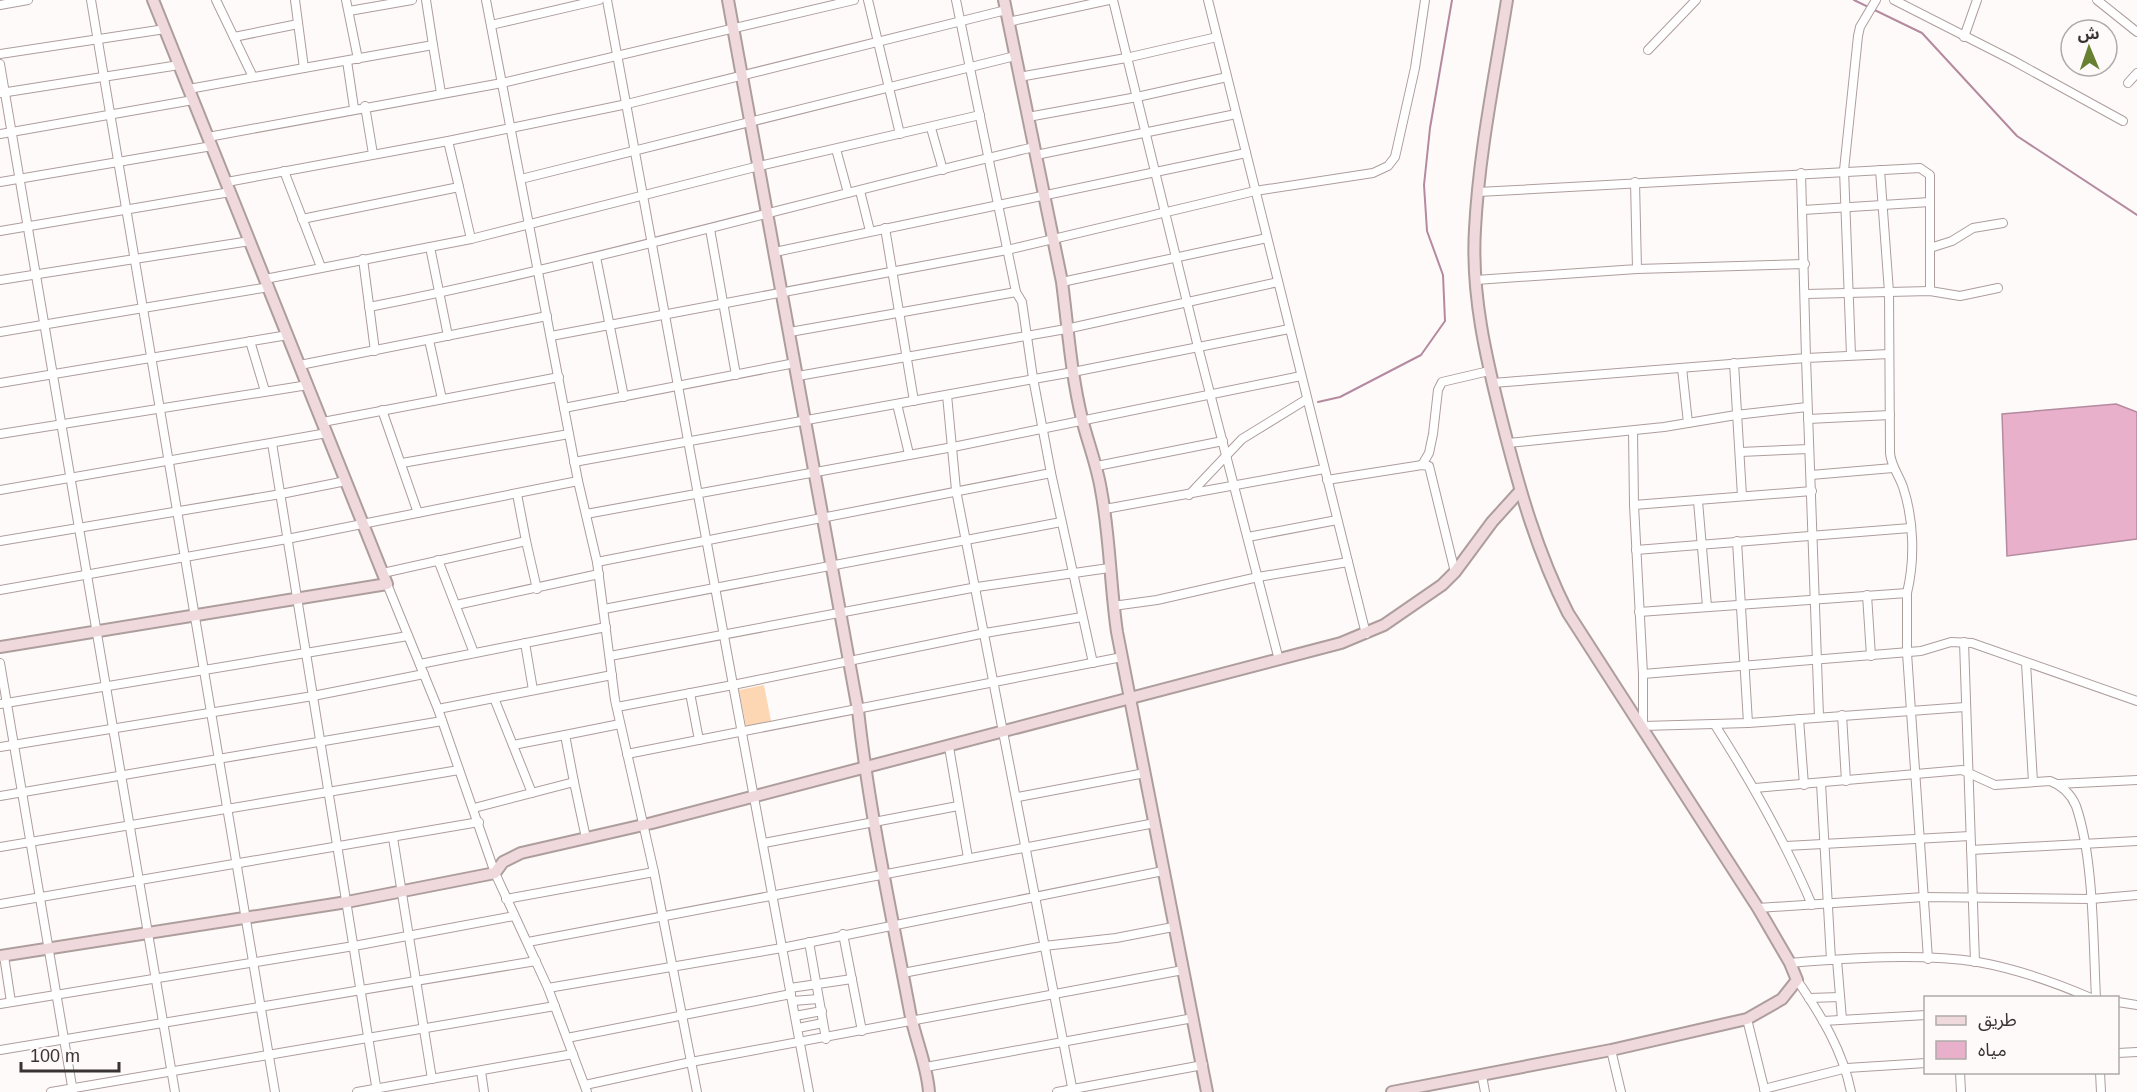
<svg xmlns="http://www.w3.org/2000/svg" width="2137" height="1092" font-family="Arial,'Noto Sans Arabic',sans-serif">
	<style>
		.green { fill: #fdd7b3 }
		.water { fill: #e9b0cc; stroke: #b48a9e; stroke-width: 1.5 }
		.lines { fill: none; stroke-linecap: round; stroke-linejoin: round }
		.stream { stroke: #b48a9e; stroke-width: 2 }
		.street-casing { stroke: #ad9e9c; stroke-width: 10 }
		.secondary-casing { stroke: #ad9e9c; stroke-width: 14 }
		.street { stroke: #fff; stroke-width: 8 }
		.secondary { stroke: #efd9dd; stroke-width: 10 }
	</style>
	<rect width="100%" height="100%" fill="#fefafa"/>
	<!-- green -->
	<polygon class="green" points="764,685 771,721 746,726 739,690"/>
	<!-- water -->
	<polygon class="water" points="2116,404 2137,412 2137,539 2007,556 2002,414"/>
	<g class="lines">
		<!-- stream -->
		<g class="stream">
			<polyline points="1854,0 1922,33 2017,136 2137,215"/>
			<polyline points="1318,402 1340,397 1421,355 1445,321 1443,275 1427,231 1424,185 1430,128 1452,0"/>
		</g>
		<!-- street casing -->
		<g class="street-casing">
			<g id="street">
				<polyline points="91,0 275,1092"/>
				<polyline points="216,0 253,77"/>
				<polyline points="346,0 358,59"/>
				<polyline points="486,0 578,481 597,562 615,700 654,872 697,1092"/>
				<polyline points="607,0 733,685 985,633 1082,617"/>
				<polyline points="868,0 900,134"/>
				<polyline points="956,0 1016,292 1022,302 1033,378 1051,473 1093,663"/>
				<polyline points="1113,0 1198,347 1279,660"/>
				<polyline points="1208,0 1366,634"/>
				<polyline points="1894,0 2012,60 2123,121"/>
				<polyline points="2097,0 2137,32"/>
				<polyline points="0,5 28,0"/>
				<polyline points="349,11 412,0"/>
				<polyline points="1008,22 1109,0"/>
				<polyline points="491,25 599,0"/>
				<polyline points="234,37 298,24"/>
				<polyline points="1964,37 1977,0"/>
				<polyline points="433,45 441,93"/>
				<polyline points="1648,50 1696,0"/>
				<polyline points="0,54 165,29"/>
				<polyline points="347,61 354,108"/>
				<polyline points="0,64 175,1092"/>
				<polyline points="304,68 433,45 426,0"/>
				<polyline points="1019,77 1126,58 1217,37"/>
				<polyline points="2128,83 2137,73"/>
				<polyline points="189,89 304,68 295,0"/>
				<polyline points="1,93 179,65"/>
				<polyline points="365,106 373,154"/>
				<polyline points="1028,117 1137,97 1227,77"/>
				<polyline points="931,128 943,170"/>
				<polyline points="0,134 193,100"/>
				<polyline points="208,137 502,83 854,0"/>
				<polyline points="448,141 459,187"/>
				<polyline points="836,149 848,193"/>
				<polyline points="1036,155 1236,114"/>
				<path d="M 1880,170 L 1889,292 L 1890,453 C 1891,466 1899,475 1903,487 C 1914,520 1915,560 1907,593"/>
				<polyline points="284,171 321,267"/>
				<polyline points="521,179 1015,56"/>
				<polyline points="0,182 212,146"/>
				<polyline points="227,182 448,141 627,104 1006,10"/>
				<polyline points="860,191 870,231"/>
				<polyline points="1478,192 1920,168 1930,175 1930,291"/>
				<polyline points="1803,210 1930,202"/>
				<polyline points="302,219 459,187 471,239"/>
				<polyline points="885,228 914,401"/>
				<polyline points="710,229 736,375"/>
				<polyline points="0,231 230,192"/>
				<polyline points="430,247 448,336"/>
				<polyline points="1930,248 1952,241 1973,228 2003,223"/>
				<polyline points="775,252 1246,153"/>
				<polyline points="596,257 624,397"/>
				<polyline points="363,259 375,351"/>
				<polyline points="1637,269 1805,264"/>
				<polyline points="265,279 471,239 759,166 980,115"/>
				<polyline points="0,280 250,241"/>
				<polyline points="1476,280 1637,269 1635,182"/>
				<polyline points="1062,282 1267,238"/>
				<polyline points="1806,294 1930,291 1960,296 1998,288"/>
				<path d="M 369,307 C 593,263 812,199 1034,147"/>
				<polyline points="0,332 269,287"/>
				<polyline points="790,332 1016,292"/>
				<polyline points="551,336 1007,250 1255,191 1373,173 1388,166 1395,157 1415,68 1425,0"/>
				<polyline points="429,340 442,399"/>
				<polyline points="250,341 265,391"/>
				<polyline points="1851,355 1844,170 1858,36 1860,27 1876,0"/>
				<polyline points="1734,363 1742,496"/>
				<polyline points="300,365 547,316"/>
				<polyline points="1682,368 1688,423"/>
				<polyline points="798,376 1066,329 1278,282"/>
				<polyline points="0,383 288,335"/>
				<polyline points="1493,383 1806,358 1801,173"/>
				<polyline points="947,395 956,490 1073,1092"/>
				<polyline points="897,404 909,454"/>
				<polyline points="564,408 795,363"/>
				<polyline points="382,410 418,513"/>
				<polyline points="1808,419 1890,415"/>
				<polyline points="323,422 559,377"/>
				<polyline points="1633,431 1634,505"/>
				<polyline points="0,434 308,385"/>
				<polyline points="272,443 377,1092"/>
				<polyline points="1508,443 1664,427 1736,415 1807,407"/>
				<polyline points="1740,452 1809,449"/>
				<polyline points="574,462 1073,372 1289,329"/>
				<polyline points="402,463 569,434"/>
				<polyline points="1422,465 1429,453 1433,434 1438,390 1442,382 1489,371"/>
				<polyline points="1097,466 1223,441"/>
				<polyline points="1811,475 1893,468"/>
				<polyline points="1327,480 1422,465 1429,466 1455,572"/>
				<polyline points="0,490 327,433"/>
				<polyline points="1189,495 1242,439 1307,399"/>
				<polyline points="1698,501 1707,606"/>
				<polyline points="1105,509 1324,469"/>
				<polyline points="586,514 953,447 1301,376"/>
				<polyline points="1248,537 1337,520"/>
				<polyline points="0,541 281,494 346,481"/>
				<polyline points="526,541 537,589"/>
				<polyline points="1737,541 1748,723"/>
				<polyline points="1636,550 1910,528"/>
				<polyline points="438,560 474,653"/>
				<polyline points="597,562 1051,473"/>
				<polyline points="383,573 526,541 517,494"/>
				<polyline points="387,584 438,709 495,873 548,988 587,1092"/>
				<polyline points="0,590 287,539 578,481"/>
				<polyline points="1867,595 1871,656"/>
				<polyline points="456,605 599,574"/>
				<polyline points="1113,606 1157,600 1258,577 1348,562"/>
				<polyline points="604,609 1061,522"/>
				<polyline points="1639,612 1907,593 1907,653 1928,959"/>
				<polyline points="1964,642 1975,962"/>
				<polyline points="525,643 533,690"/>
				<polyline points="610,656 977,587 1109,568"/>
				<polyline points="0,663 73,1092"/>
				<polyline points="2026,663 2033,782"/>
				<polyline points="420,664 606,627"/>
				<polyline points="1643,674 1921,651 1951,642 1972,643 2137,701"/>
				<polyline points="690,693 699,740"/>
				<polyline points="494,698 532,793"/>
				<polyline points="0,704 408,636"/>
				<polyline points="617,707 733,685 809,1092"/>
				<polyline points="438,709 612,675"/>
				<polyline points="1842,715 1846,781"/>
				<polyline points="1819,717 1806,358 1889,354"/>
				<polyline points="1799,719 1804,785"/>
				<path d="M 1715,725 C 1752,783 1785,841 1812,905"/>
				<polyline points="1643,726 1748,723 1965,707"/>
				<polyline points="1643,729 1643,674 1634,505 1812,491"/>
				<polyline points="513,745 565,735"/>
				<polyline points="0,747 313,696 424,674"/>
				<polyline points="949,747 968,858"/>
				<polyline points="627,754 1122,657"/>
				<polyline points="574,782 565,735 620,724"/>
				<polyline points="1821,783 1831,960"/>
				<polyline points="2058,784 2137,780"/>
				<path d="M 1755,788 L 1962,770 L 1995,785 L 2050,781 C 2061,785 2071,794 2076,806 C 2094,858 2093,941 2096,998"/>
				<polyline points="0,796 442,721"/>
				<polyline points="1018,797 1145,773"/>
				<polyline points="474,808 574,782 586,838"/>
				<polyline points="393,838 432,1079"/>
				<polyline points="764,843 958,806"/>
				<polyline points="1786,846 1970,836"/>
				<polyline points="0,847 459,770"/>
				<polyline points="1971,850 2137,841"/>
				<polyline points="506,899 654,872"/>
				<polyline points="0,904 479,822"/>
				<polyline points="1758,908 1924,897 2091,899 2137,895"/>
				<polyline points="843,934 862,1031"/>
				<polyline points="528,942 1155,823"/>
				<polyline points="809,942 826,1039"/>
				<polyline points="4,956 11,1002"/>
				<polyline points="1837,960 1842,1019"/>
				<path d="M 1790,963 C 1848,958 1921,953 1978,962 C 2017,969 2054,982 2091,998"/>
				<polyline points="903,973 1044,946 1116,938 1173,927"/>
				<path d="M 1797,980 C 1821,1015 1843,1051 1851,1092"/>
				<polyline points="548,988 782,948 1163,871"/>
				<polyline points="790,988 852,979"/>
				<polyline points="1809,998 1840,997"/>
				<polyline points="793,1001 818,999"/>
				<polyline points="2118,1002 2137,1005"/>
				<polyline points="0,1004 354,946 514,916"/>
				<polyline points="795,1016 822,1011"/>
				<polyline points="1747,1019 1765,1092"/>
				<polyline points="1823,1021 1926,1015"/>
				<polyline points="798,1028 823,1023"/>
				<polyline points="567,1038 791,994"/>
				<polyline points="0,1050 536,961"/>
				<polyline points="1611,1050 1621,1092"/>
				<polyline points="2118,1053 2137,1052"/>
				<polyline points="926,1067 1193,1018"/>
				<polyline points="481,1071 484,1092"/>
				<polyline points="1960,1072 1961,1092"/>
				<polyline points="2100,1072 2101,1092"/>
				<polyline points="1482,1076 1485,1092"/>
				<polyline points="585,1085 691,1062 1183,970"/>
				<polyline points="1764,1089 1847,1068 1926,1063"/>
				<polyline points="51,1092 555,1006"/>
				<polyline points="357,1092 573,1054"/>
				<polyline points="1057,1092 1203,1065"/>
			</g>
		</g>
		<!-- secondary casing -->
		<g class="secondary-casing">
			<g id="secondary">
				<path d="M 728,0 L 858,710 C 869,811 891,911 910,1012 C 915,1039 927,1064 929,1092"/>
				<path d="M 1004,0 L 1062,282 C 1068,328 1071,374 1082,419 C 1088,443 1097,465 1101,490 C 1110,537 1110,584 1117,632 L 1207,1092"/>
				<polyline points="0,647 387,584 153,0"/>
				<polyline points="0,956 347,902 495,873 503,862 521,853 652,823 1341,643 1384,625 1442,585 1455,572 1492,522 1520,491"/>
				<path d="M 1392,1092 L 1611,1050 L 1747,1019 L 1782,999 L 1797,980 L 1790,963 L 1758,908 L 1568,613 C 1537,552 1519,488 1502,421 C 1486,358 1471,294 1475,229 C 1479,152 1495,76 1507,0"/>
			</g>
		</g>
		<!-- street -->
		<use href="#street" class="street"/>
		<!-- secondary -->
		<use href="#secondary" class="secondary"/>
	</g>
	<!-- legend -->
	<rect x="1924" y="996" width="195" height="78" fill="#fefafa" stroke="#afaaaa" stroke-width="1.5"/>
	<rect x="1936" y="1016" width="30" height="9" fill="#efd9dd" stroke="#afaaaa" stroke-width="1.5"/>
	<text x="1978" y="1026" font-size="18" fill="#393332">طريق</text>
	<rect x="1936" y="1041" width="30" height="18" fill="#e9b0cc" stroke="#afaaaa" stroke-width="1.5"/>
	<text x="1978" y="1056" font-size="18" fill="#393332">مياه</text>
	<!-- north arrow -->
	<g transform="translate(2089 48) rotate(358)"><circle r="28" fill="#fefafa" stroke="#afaaaa" stroke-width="1.5"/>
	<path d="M0-4.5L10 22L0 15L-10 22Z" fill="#678032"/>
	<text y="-9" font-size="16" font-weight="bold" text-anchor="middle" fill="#393332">ش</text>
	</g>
	<!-- scale -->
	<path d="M21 1062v9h98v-9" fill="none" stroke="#393332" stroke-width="3"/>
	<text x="30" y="1062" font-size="18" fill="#393332" stroke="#fefafa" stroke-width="4.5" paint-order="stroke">100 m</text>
</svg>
